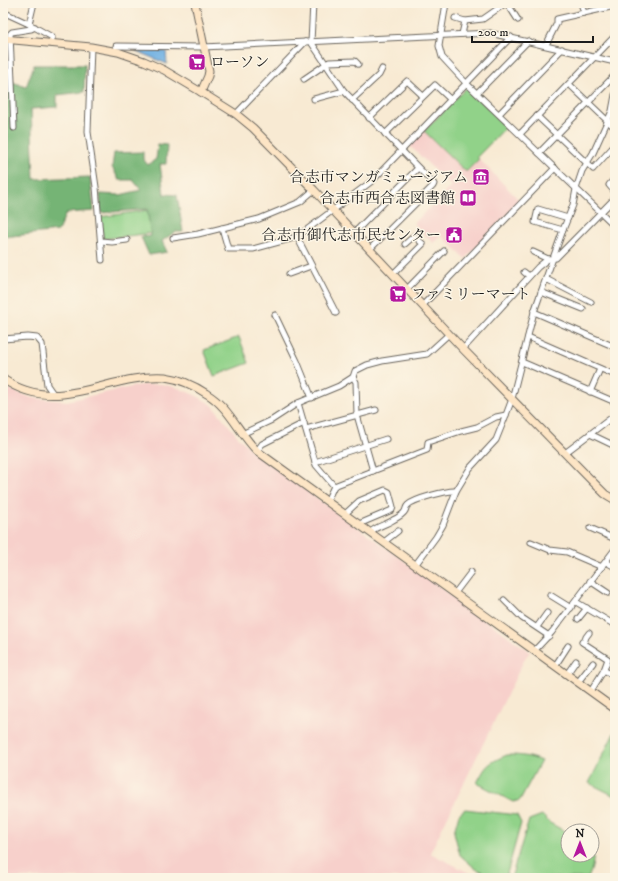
<svg xmlns="http://www.w3.org/2000/svg" width="618" height="881" font-family="'IM FELL DW Pica','Noto Serif JP',serif">
	<style>
		.built { fill: #f7d0cb }
		.green { fill: #91d289; stroke: #567752 }
		.forest { fill: #74b475; stroke: #486848 }
		.water { fill: #6fb0e3; stroke: #466680 }
		.lines { fill: none; stroke-linecap: round; stroke-linejoin: round }
		.street-casing { stroke: #69645c; stroke-width: 7 }
		.secondary-casing { stroke: #69645c; stroke-width: 9 }
		.street { stroke: #fff; stroke-width: 5 }
		.secondary { stroke: #fde5c5; stroke-width: 7 }
		.labels { text-anchor: middle; stroke-width: 3; stroke-linejoin: round; paint-order: stroke }
		.poi-label { font-size: 15px; fill: #1c1c1c; stroke: #fcf5e5; text-anchor: end }
	</style>
	<rect width="100%" height="100%" fill="#fcf5e5"/>
	<filter id="ink" filterUnits="userSpaceOnUse"><feTurbulence type="fractalNoise" baseFrequency=".025" numOctaves="2"/><feDisplacementMap in="SourceGraphic" scale="8" xChannelSelector="R" yChannelSelector="G"/><feConvolveMatrix kernelMatrix="1 2 1 2 8 2 1 2 1" color-interpolation-filters="sRGB"/></filter>
	<filter id="wash" filterUnits="userSpaceOnUse"><feTurbulence type="fractalNoise" baseFrequency=".012" numOctaves="4" result="noise"/><feDisplacementMap in="SourceGraphic" scale="16" xChannelSelector="R" yChannelSelector="G"/><feGaussianBlur stdDeviation="0.9" result="paint"/><feColorMatrix in="noise" values="0 0 0 0 0 0 0 0 0 0 0 0 0 0 0 0 0 1.4 0 .05"/><feComposite in="paint" operator="in"/></filter>
	<g filter="url(#wash)">
		<rect width="100%" height="100%" fill="#f8ead3"/>
		<!-- built -->
		<g class="built">
			<polygon points="424,131 465,171 467,171 479,159 520,201 465,259 441,235 433,243 414,223 451,186 409,145"/>
			<polygon points="161,384 178,388 197,396 212,405 239,438 255,453 530,652 525,658 430,853 479,878 3,878 3,385 13,391 32,398 67,401 141,385"/>
		</g>
		<!-- green -->
		<g class="green">
			<polygon points="468,88 507,126 477,157 479,159 467,171 465,171 424,131 465,89"/>
			<polygon points="149,210 152,233 103,239 100,217"/>
			<polygon points="239,337 249,363 214,376 204,350"/>
			<polygon points="615,731 615,796 589,783"/>
			<path d="M 507,755 C 520,755 529,756 541,761 L 520,800 L 513,802 L 477,783 C 486,765 488,763 507,755 Z"/>
			<polygon points="465,809 517,815 521,823 506,877 494,877 476,869 460,855 454,832 459,814"/>
			<path d="M 542,815 L 550,823 L 568,833 L 568,855 L 592,855 L 592,850 C 595,858 592,870 588,878 L 511,878 L 529,820 Z"/>
		</g>
		<!-- forest -->
		<g class="forest">
			<polygon points="34,65 85,65 84,92 57,95 57,107 31,109 34,179 90,177 94,211 66,213 58,231 3,237 3,86 10,81 26,87"/>
			<polygon points="158,144 167,145 166,164 160,164 164,194 177,195 183,232 175,232 162,241 167,252 149,255 141,237 151,236 147,209 101,213 100,194 120,195 141,190 133,180 119,180 112,167 114,153 143,152 143,159 148,165 156,159"/>
		</g>
		<!-- water -->
		<polygon class="water" points="136,51 166,51 167,64"/>
	</g>
	<g filter="url(#ink)">
		<g class="lines">
			<!-- street casing -->
			<g class="street-casing">
				<g id="street">
					<polyline points="313,3 311,42 344,91 434,184 433,186 370,249"/>
					<polyline points="446,3 439,46 442,57 466,83 615,226"/>
					<polyline points="507,3 518,20"/>
					<polyline points="581,3 584,13"/>
					<polyline points="3,12 29,24 52,37 52,43"/>
					<polyline points="455,18 465,21"/>
					<polyline points="29,24 34,3"/>
					<polyline points="462,34 465,21 483,19 506,3"/>
					<polyline points="546,45 557,23 557,19 615,6"/>
					<polyline points="116,46 203,47 490,33 615,62"/>
					<polyline points="91,47 88,132 96,187 102,260"/>
					<polyline points="304,79 329,62 355,61 358,64"/>
					<polyline points="569,84 615,128"/>
					<polyline points="477,93 528,41"/>
					<polyline points="314,99 344,91"/>
					<polyline points="352,100 379,75 382,69"/>
					<polyline points="236,114 305,42"/>
					<polyline points="499,114 562,49"/>
					<polyline points="537,116 593,169 615,145"/>
					<polyline points="369,118 407,81 423,96"/>
					<polyline points="14,128 10,34 12,32 31,29 35,27"/>
					<polyline points="385,134 435,85 450,99"/>
					<polyline points="520,134 615,36"/>
					<polyline points="539,153 613,77 615,77"/>
					<polyline points="615,178 609,185 615,192"/>
					<polyline points="222,228 228,249 253,249 297,237 372,181 511,37"/>
					<polyline points="563,230 535,222 538,209 568,218"/>
					<polyline points="354,233 418,168"/>
					<polyline points="297,237 336,313"/>
					<polyline points="173,238 198,234 259,219 300,202 314,190"/>
					<polyline points="101,241 112,242 127,240"/>
					<polyline points="533,252 548,259"/>
					<polyline points="524,272 529,276"/>
					<polyline points="289,274 311,266"/>
					<polyline points="393,274 423,244 414,236 405,244"/>
					<polyline points="546,279 591,302"/>
					<polyline points="407,289 444,251"/>
					<polyline points="541,292 583,309"/>
					<polyline points="423,305 555,168"/>
					<polyline points="534,312 615,347"/>
					<polyline points="275,315 297,361 312,398"/>
					<polyline points="528,337 615,375"/>
					<polyline points="3,339 28,337 37,338 42,344 47,385 54,395"/>
					<polyline points="463,349 538,267 548,259 556,258 615,198"/>
					<polyline points="522,362 615,402"/>
					<polyline points="353,377 356,382 357,415 373,471"/>
					<polyline points="590,392 600,369"/>
					<polyline points="298,403 316,465 334,486"/>
					<polyline points="306,429 376,410"/>
					<polyline points="242,434 272,420 298,403 339,386 353,377 355,371 367,365 382,361 427,354 449,334"/>
					<polyline points="590,434 615,446"/>
					<polyline points="257,451 262,444 304,423"/>
					<polyline points="565,453 615,415"/>
					<polyline points="315,462 386,439"/>
					<polyline points="327,501 334,486 427,450 428,442 461,431 477,427 496,417 506,415"/>
					<polyline points="345,514 359,501 385,490 389,492 393,507 392,510 359,524"/>
					<polyline points="590,528 615,539"/>
					<path d="M 371,532 C 376,526 386,525 393,520 C 397,518 403,515 405,511 C 407,507 405,508 408,505 C 414,499 448,490 456,491"/>
					<polyline points="384,542 398,531"/>
					<polyline points="531,542 550,550 567,552 602,567"/>
					<polyline points="606,562 615,567"/>
					<polyline points="416,564 436,537 443,525 456,491 470,468 496,440 506,415 512,399 534,312 563,230 573,205 576,189 582,171 593,153 612,111 615,95"/>
					<polyline points="590,581 608,593"/>
					<polyline points="455,593 471,572"/>
					<polyline points="550,595 571,608"/>
					<polyline points="504,600 522,618 549,636"/>
					<polyline points="576,602 615,625"/>
					<polyline points="578,619 587,608"/>
					<polyline points="537,627 547,613"/>
					<polyline points="582,642 608,659 604,670 591,691"/>
					<polyline points="584,643 586,637 589,633"/>
					<polyline points="534,651 552,632 615,549"/>
					<polyline points="555,666 568,646"/>
					<polyline points="604,670 615,677"/>
					<polyline points="567,674 576,661"/>
					<polyline points="578,682 593,663"/>
				</g>
			</g>
			<!-- secondary casing -->
			<g class="secondary-casing">
				<g id="secondary">
					<polyline points="195,3 209,71 208,76 201,92"/>
					<polyline points="3,39 91,47 118,52 144,61 164,70 201,92 236,114 253,128 314,190 463,349 593,482 605,494 615,500"/>
					<path d="M 3,379 C 58,417 108,373 165,377 C 180,379 195,386 207,394 C 229,407 239,433 257,451 L 615,709"/>
				</g>
			</g>
			<!-- street -->
			<use href="#street" class="street"/>
			<!-- secondary -->
			<use href="#secondary" class="secondary"/>
		</g>
	</g>
	<!-- icons -->
	<defs>
		<g id="supermarket-square" transform="scale(0.9)"><rect x="-9" y="-9" width="18" height="18" rx="4" fill="#b5179e" stroke="#fcf5e5"/><path d="M-6-5.5h2.5l.6 2H6L4.5 2H-2.5L-4.4-4H-6ZM-1.5 3.2a1.3 1.3 0 1 0 .1 0ZM3 3.2a1.3 1.3 0 1 0 .1 0Z" fill="#fff"/></g>
		<g id="museum-square" transform="scale(0.9)"><rect x="-9" y="-9" width="18" height="18" rx="4" fill="#b5179e" stroke="#fcf5e5"/><path d="M0-6L6-3V-2H-6V-3ZM-5-1h2V3h-2ZM-1-1h2V3h-2ZM3-1h2V3H3ZM-6 4H6V6H-6Z" fill="#fff"/></g>
		<g id="library-square" transform="scale(0.9)"><rect x="-9" y="-9" width="18" height="18" rx="4" fill="#b5179e" stroke="#fcf5e5"/><path d="M-6-4Q-3-5.5-.7-3.5V5Q-3 3-6 4ZM6-4Q3-5.5 .7-3.5V5Q3 3 6 4Z" fill="#fff"/></g>
		<g id="civic-square" transform="scale(0.9)"><rect x="-9" y="-9" width="18" height="18" rx="4" fill="#b5179e" stroke="#fcf5e5"/><path d="M-.6-6.5H3V-4.5H.6V-3L4-1V1h2V6H-6V1h2V-1L-.6-3ZM-1.2 2.5V6h2.4V2.5Z" fill="#fff"/></g>
	</defs>
	<g fill-rule="evenodd">
		<use href="#supermarket-square" x="197" y="62"/>
		<use href="#museum-square" x="481" y="177"/>
		<use href="#library-square" x="468" y="198"/>
		<use href="#civic-square" x="454" y="235"/>
		<use href="#supermarket-square" x="398" y="294"/>
	</g>
	<g class="labels">
		<!-- poi labels -->
		<g class="poi-label">
			<text x="210" y="67" text-anchor="start">ローソン</text>
			<text x="468" y="182">合志市マンガミュージアム</text>
			<text x="455" y="203">合志市西合志図書館</text>
			<text x="441" y="240">合志市御代志市民センター</text>
			<text x="411" y="299" text-anchor="start">ファミリーマート</text>
		</g>
	</g>
	<!-- margin -->
	<rect width="618" height="881" fill="none" stroke="#fcf5e5" stroke-width="16"/>
	<!-- north arrow -->
	<g transform="translate(580 843)"><circle r="19" fill="#fcf5e5" stroke="#a29e95"/>
	<path d="M0-3L7 15L0 10L-7 15Z" fill="#b5179e"/>
	<text y="-6" font-size="11" font-weight="bold" text-anchor="middle" fill="#1c1c1c">N</text>
	</g>
	<!-- scale -->
	<path d="M472 36v6h121v-6" fill="none" stroke="#1c1c1c" stroke-width="2"/>
	<text x="478" y="36" font-size="12" fill="#1c1c1c" stroke="#fcf5e5" stroke-width="3" paint-order="stroke">200 m</text>
</svg>
